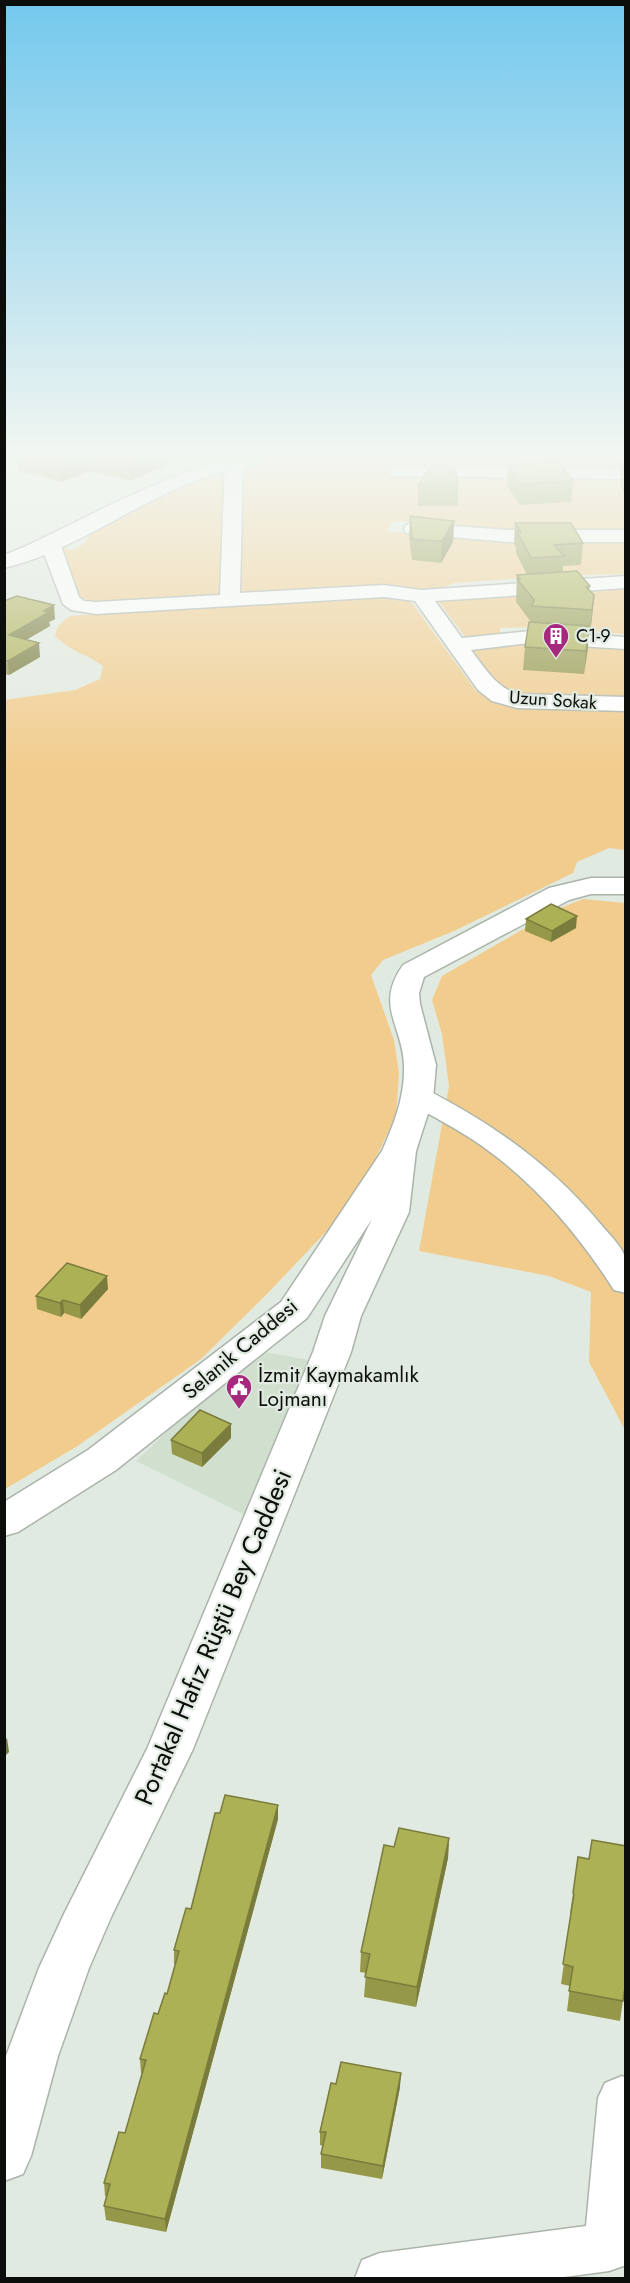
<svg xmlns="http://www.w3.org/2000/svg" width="630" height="2283" font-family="Jost,sans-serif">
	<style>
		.built { fill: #d1dfcf }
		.green { fill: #f2cc8d }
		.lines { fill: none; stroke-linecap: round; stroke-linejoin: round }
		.street-casing { stroke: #abb4aa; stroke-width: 3 }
		.secondary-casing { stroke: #abb4aa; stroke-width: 3 }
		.street { fill: #fff; fill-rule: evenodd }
		.secondary { fill: #fff; fill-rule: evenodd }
		.wall { fill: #959849 }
		.shaded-wall { fill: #797c3c }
		.building { fill: #adb155; stroke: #797c3c; stroke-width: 1.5 }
		.labels { text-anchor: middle; stroke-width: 4.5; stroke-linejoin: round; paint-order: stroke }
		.far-poi-label { font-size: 18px; fill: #0b0e0b; stroke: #e1eae0; text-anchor: start }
		.far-street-label { font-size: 18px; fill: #0b0e0b; stroke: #e1eae0 }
		.street-label { font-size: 21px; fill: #0b0e0b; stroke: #e1eae0 }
		.poi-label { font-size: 21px; fill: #0b0e0b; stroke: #e1eae0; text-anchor: start }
		.near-street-label { font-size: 26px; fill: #0b0e0b; stroke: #e1eae0 }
	</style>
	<rect width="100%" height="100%" fill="#e1eae0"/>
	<!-- built -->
	<polygon class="built" points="253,1350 309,1360 245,1515 136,1461"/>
	<!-- green -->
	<g class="green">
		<polygon points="304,454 625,454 625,468 392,467 392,475 625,477 625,530 525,530 395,521 386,531 484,539 625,540 625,574 550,576 455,583 433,591 420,592 389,586 240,593 243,466"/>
		<polygon points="217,474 225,477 219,594 96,601 82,598 72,580 64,548 73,550 85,543 91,532 163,495"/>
		<polygon points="625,585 625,634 543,627 499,628 501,633 466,638 436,598"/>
		<path d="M 377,598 L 405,600 L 412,603 L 476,691 L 492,702 L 522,706 L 626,708 L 625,850 L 609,848 L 577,862 L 573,873 L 454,931 L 383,960 L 371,975 L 394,1040 L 399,1073 L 396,1115 L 369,1173 L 340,1217 L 267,1294 L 201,1359 L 76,1447 L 5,1489 L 4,700 L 75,690 L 100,679 L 103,666 C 85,653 71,652 55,636 L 58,626 L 70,616 Z"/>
		<polygon points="532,642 625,649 625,698 515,696 502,690 468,649"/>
		<polygon points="583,899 625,903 625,1430 589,1362 591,1292 549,1276 419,1251 449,1086 442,1034 432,1000 442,976 558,909"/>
	</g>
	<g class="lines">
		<!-- street casing -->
		<g class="street-casing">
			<g id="street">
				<polygon points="4,454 17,454 14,458 4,461"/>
				<path d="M 189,454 L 209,454 L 215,461 L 212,465 C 202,467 195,463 189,454 Z"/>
				<path d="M 234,458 L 240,459 L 243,463 L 240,593 L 384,585 L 421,590 L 626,576 L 626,588 L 435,601 L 462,638 L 530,631 L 626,637 L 626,649 L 530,643 L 471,650 C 485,668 496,688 518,694 L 626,697 L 626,711 L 517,708 L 492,701 L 478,690 L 415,601 L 384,597 L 96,614 L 71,610 L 63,604 L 40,543 L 43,539 L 57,539 L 60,543 L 79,597 L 84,601 L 96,602 L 220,595 L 225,463 L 228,459 Z"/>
				<polygon points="397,467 626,469 626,479 391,476 388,472 391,468"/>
				<polygon points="413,523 508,530 626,530 626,542 508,542 406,533 404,529 406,525"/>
				<path d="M 417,1087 L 427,1090 C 496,1126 553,1166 603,1227 C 610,1235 622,1247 625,1257 C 629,1266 626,1283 626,1293 L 614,1290 C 579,1235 536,1184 482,1146 C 458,1129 432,1116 407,1102 L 402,1096 L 407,1090 Z"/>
				<polygon points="622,2076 626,2078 626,2265 609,2271 557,2278 355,2278 362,2260 380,2253 586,2226 598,2098 605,2083"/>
			</g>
		</g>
		<!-- secondary casing -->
		<g class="secondary-casing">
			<g id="secondary">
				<path d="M 247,454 L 282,454 L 280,458 C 249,466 217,472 187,484 C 127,509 68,553 4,568 L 4,555 L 24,547 C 98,512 166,473 247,454 Z"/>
				<path d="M 591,878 L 626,878 L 626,894 L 591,894 L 569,900 L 424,977 L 419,993 L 420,1004 L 436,1065 L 433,1098 L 416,1151 L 409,1212 L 361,1316 L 351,1352 L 193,1749 L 112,1915 L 89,1968 L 58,2056 L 31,2156 L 23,2174 L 4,2181 L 4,2063 L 6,2056 L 39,1968 L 64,1914 L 147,1749 L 313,1352 L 325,1316 L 372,1219 L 307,1318 L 116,1470 L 18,1532 L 4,1536 L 4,1502 L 88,1450 L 281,1302 L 382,1151 C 394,1124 405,1096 404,1066 C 403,1025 374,1006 403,965 L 549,888 Z"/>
			</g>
		</g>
		<!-- street -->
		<use href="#street" class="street"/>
		<!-- secondary -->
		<use href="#secondary" class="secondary"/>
	</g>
	<!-- wall -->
	<g class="wall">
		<polygon points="17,454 180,454 180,458 130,481 90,471 61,482 18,470"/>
		<polygon points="621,463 626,463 626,502 620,483"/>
		<polygon points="508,465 573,481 571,502 520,505 507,486"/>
		<rect x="418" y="485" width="40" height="21"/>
		<polygon points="410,516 454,521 453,542 441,563 412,560 409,538"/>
		<polygon points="515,523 583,543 581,565 563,566 563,572 590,586 589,590 594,595 592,618 590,632 589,632 584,674 523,670 525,647 531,622 516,602 517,575 527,575 516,553 516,548 514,544"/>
		<polygon points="4,601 55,619 49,622 50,626 26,640 40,657 9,675 4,674"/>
		<polygon points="526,919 576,928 551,942 525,931"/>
		<polygon points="108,1289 81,1319 64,1313 61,1317 37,1309 36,1296"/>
		<polygon points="231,1438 202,1467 172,1454 171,1440"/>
		<polygon points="278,1805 278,1819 166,2232 106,2220 104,2206 107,2197 105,2196 104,2183 125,2133 142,2073 141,2073 140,2059 167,1994 175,1964 174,1964 174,1950 191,1909 220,1813"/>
		<polygon points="449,1838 448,1858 416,2007 364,1997 366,1973 360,1972 361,1952 394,1847"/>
		<polygon points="589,1859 626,1979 620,2021 567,2011 570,1986 561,1984 571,1913 570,1913 573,1893"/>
		<polygon points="336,2084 400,2087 382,2179 321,2168 321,2154 323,2146 320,2145 320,2132"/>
	</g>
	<!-- shaded-wall -->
	<g class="shaded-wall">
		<polygon points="153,454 180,454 180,458 130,481 129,465"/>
		<polygon points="89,455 90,471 61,482 60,466"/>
		<polygon points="454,521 453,542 441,563 442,541"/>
		<polygon points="594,595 592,618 590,632 592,610"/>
		<polygon points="54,605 55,619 49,622 50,626 10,649 9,635"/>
		<polygon points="589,626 588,649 584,674 586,651"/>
		<polygon points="39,643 40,657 9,675 8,661"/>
		<polygon points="577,916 576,928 551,942 552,931"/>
		<polygon points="107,1276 108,1289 81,1319 80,1305"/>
		<polygon points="63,1300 64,1313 61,1317 60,1303"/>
		<polygon points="231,1424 231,1438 202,1467 202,1453"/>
		<polygon points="7,1738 9,1752 4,1757 4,1741"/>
		<polygon points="278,1805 278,1819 166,2232 165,2219"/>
		<polygon points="449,1838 448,1858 416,2007 417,1987"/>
		<polygon points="401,2073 400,2087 382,2179 383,2166"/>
	</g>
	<!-- building -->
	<g class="building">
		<polygon points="18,454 153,454 129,465 89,455 60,466"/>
		<polygon points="559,462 573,481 521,484 508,465"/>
		<polygon points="621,463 626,463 626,476"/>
		<polygon points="431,466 455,466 458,485 418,485"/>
		<polygon points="410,516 454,521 442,541 436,541 412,539"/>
		<polygon points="515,523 571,523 583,543 554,545 564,556 531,558 517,532 521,532"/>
		<polygon points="577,571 590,586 586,587 594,595 592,610 532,606 534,600 517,579 520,579 517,575"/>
		<polygon points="17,596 54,605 44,611 49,612 9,635 39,643 8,661 4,660 4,601"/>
		<polygon points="529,622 589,626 586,651 525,647"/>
		<polygon points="551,904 577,916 552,931 526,919"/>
		<polygon points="67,1263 107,1276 80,1305 63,1300 60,1303 36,1296"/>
		<polygon points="200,1410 231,1424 202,1453 171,1440"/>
		<polygon points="225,1795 278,1805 165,2219 104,2206 110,2184 104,2183 119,2132 125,2133 146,2060 140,2059 154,2013 158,2014 165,1993 167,1994 179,1951 174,1950 186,1908 191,1909 215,1813 220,1813"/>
		<polygon points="399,1828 449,1838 417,1987 365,1977 370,1954 361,1952 384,1845 394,1847"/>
		<polygon points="592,1840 626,1846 626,1979 623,2001 569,1991 573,1967 563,1964 574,1894 573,1893 578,1857 589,1859"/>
		<polygon points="341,2062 401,2073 383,2166 321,2154 326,2132 320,2132 331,2083 336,2084"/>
	</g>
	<!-- sky -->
	<linearGradient id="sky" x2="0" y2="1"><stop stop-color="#73c8ed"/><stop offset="0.59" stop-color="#f2f6f1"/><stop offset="1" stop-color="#f2f6f1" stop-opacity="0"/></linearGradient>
	<rect width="630" height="774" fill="url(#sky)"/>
	<!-- icons -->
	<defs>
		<g id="building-pin" transform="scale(1.35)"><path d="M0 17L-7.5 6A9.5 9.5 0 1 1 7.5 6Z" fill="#a5297c" stroke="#e1eae0"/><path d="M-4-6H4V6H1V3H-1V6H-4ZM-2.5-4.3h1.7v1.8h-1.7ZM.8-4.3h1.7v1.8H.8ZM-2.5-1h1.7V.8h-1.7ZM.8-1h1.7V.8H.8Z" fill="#fff"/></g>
		<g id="civic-pin" transform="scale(1.35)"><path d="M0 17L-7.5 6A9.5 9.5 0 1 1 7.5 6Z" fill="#a5297c" stroke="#e1eae0"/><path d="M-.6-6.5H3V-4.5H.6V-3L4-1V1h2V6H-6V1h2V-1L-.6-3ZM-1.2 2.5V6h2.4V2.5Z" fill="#fff"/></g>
	</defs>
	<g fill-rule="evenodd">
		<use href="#building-pin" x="556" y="636"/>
		<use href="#civic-pin" x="239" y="1387"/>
	</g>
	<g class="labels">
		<!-- far-poi labels -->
		<g class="far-poi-label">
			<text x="576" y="642">C1-9</text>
		</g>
		<!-- far-street labels -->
		<g class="far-street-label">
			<text transform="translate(553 700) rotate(4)" y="6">Uzun Sokak</text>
		</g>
		<!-- street labels -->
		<g class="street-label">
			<text transform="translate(240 1349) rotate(-40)" y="7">Selanik Caddesi</text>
		</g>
		<!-- poi labels -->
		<g class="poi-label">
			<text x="258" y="1382">İzmit Kaymakamlık<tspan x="258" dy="24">Lojmanı</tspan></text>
		</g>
		<!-- near-street labels -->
		<g class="near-street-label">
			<text transform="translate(213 1637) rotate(-67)" y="9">Portakal Hafız Rüştü Bey Caddesi</text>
		</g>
	</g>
	<!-- border -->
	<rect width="630" height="2283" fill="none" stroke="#0b0e0b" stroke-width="12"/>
</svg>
